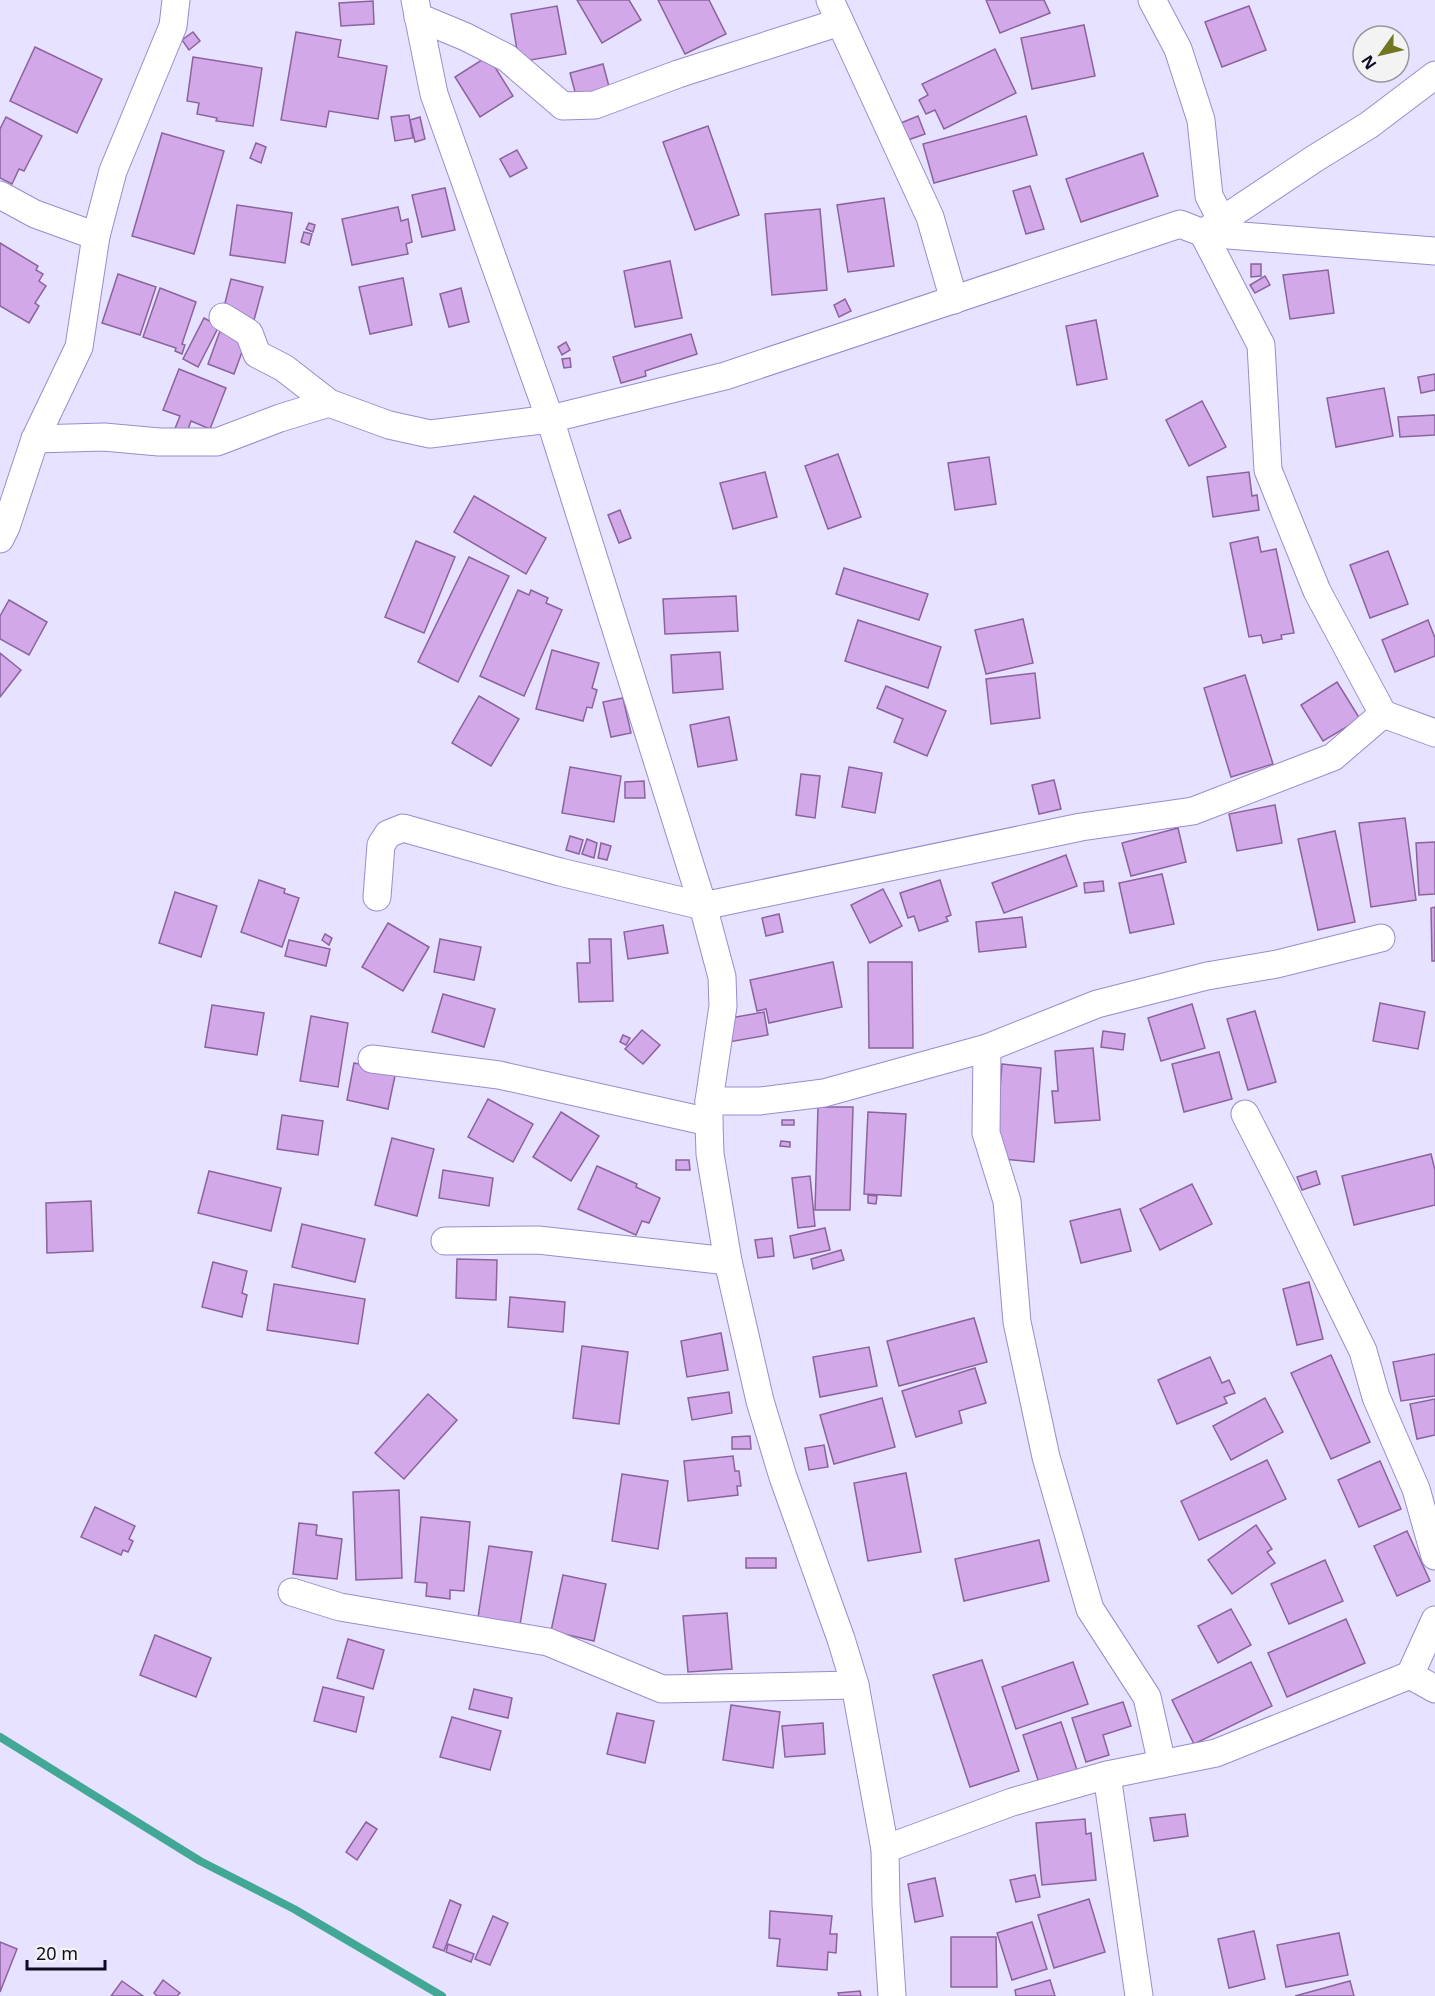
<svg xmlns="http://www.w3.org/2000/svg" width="1435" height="1996" font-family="'Noto Sans',sans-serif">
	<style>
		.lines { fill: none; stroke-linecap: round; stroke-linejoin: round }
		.stream { stroke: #42a795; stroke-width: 8 }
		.building { fill: #d2a8e8; stroke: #8b639f; stroke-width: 1.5 }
		.minor-casing { stroke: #9a8bcf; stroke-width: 29 }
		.minor { stroke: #fff; stroke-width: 27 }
	</style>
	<rect width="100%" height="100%" fill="#e7e2ff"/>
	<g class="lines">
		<!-- stream -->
		<polyline class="stream" points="0,1737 200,1861 294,1909 442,1996"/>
	</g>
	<!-- building -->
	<g class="building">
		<polygon points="577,0 629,0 641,20 602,43"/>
		<polygon points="658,0 709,0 726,34 685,54"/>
		<polygon points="986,0 1044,0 1050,13 1000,33"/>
		<polygon points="373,1 374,24 341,26 339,3"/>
		<polygon points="557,6 566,54 519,62 511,14"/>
		<polygon points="1249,6 1266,50 1222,67 1205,22"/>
		<polygon points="1084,25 1095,76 1032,89 1021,38"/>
		<polygon points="193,32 200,41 189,50 182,40"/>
		<polygon points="296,32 341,40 338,57 387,66 378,119 329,111 326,127 281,120"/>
		<polygon points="35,47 102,79 77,133 10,101"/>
		<polygon points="995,49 1016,93 944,129 935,110 926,114 919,100 928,95 922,84"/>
		<polygon points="488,56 513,96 480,117 455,77"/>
		<polygon points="193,57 262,68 253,126 216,121 217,118 197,114 199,103 187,101"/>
		<polygon points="603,64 611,94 578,103 570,73"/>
		<polygon points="409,115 413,138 395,141 391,117"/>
		<polygon points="918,116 925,134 908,140 901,123"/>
		<polygon points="1026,116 1037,155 934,183 923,144"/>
		<polygon points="6,117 42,136 24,171 19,169 12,184 0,178 0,129"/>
		<polygon points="420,117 425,139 415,142 410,120"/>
		<polygon points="708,126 739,215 695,230 663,142"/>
		<polygon points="162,133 224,151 194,254 132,236"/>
		<polygon points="256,143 266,147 261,163 250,158"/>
		<polygon points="517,150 527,168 510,177 500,159"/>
		<polygon points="1143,153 1158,196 1081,222 1066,179"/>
		<polygon points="1030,186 1044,229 1026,234 1013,191"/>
		<polygon points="445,188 455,230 422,237 412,195"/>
		<polygon points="884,198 894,266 848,272 837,205"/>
		<polygon points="237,205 292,213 285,263 230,255"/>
		<polygon points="398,207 401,221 408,219 412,242 406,244 408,254 352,265 342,219"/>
		<polygon points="820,209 827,290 772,295 765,214"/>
		<polygon points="309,223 315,225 313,232 306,229"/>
		<polygon points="304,232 312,234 309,245 301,242"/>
		<polygon points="0,243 38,266 36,270 43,274 39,281 46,286 35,303 39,306 29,323 0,306"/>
		<polygon points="670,261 682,318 635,327 624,271"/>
		<polygon points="1251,264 1261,264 1261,276 1251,277"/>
		<polygon points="1328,270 1334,313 1290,319 1283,275"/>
		<polygon points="118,274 156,287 140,335 102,323"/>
		<polygon points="1265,276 1270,285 1255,293 1250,285"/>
		<polygon points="403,278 412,325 370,334 359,287"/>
		<polygon points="231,279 263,287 254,320 223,311"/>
		<polygon points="160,288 196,302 182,344 185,345 182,354 175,351 176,348 143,337"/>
		<polygon points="461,288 469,322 449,327 440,294"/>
		<polygon points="845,299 851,311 839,317 834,305"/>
		<polygon points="204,318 219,326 198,367 183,359"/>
		<polygon points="1096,320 1107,379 1077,385 1066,326"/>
		<polygon points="220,331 246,341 234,374 208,364"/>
		<polygon points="691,334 697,354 645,371 646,376 621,383 613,357"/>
		<polygon points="566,342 570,350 562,355 558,347"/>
		<polygon points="570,358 571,367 564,368 562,359"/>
		<polygon points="179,369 226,388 210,429 191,421 186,435 174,431 180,416 163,410"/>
		<polygon points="1435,374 1435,390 1421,393 1418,377"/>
		<polygon points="1384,388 1393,436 1336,447 1327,398"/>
		<polygon points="1202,401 1226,447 1189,466 1166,420"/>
		<polygon points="1435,415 1435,435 1400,437 1398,417"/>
		<polygon points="838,454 861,517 828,529 805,466"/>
		<polygon points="989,457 996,504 955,510 948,463"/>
		<polygon points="765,472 777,517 733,529 720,483"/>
		<polygon points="1249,472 1252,496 1257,495 1259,510 1213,517 1207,477"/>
		<polygon points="474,496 546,538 526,574 454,532"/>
		<polygon points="620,510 631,538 619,543 608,515"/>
		<polygon points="1258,537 1261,552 1276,549 1294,633 1281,635 1282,639 1263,643 1261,635 1249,637 1230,543"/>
		<polygon points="416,541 455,557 424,633 385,617"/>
		<polygon points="1388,551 1408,604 1370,618 1350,565"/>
		<polygon points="469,557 509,576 458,682 418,662"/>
		<polygon points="844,568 928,594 919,620 836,594"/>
		<polygon points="518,590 529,595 531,590 548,598 546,603 562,610 524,696 480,676"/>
		<polygon points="736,596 738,631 665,634 663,599"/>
		<polygon points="9,600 47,622 29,655 0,639 0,616"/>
		<polygon points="1023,619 1033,663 986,674 975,630"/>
		<polygon points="858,620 941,647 928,688 845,661"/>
		<polygon points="1428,620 1435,638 1435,656 1395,672 1382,640"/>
		<polygon points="552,650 599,663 592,688 597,690 592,708 587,707 583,721 536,709"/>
		<polygon points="720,652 723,689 673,693 671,655"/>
		<polygon points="0,653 21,670 0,697"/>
		<polygon points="1035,673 1040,718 991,724 986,679"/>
		<polygon points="1245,675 1273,764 1231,777 1204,688"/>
		<polygon points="1337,682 1360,719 1323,741 1301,705"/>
		<polygon points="886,686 946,711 927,756 894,742 903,719 877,708"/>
		<polygon points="479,696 519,719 491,766 452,743"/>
		<polygon points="623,698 631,733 611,737 603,702"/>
		<polygon points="729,717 737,760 698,767 690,725"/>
		<polygon points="570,767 621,776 614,822 562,813"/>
		<polygon points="849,767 882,773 875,813 842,807"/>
		<polygon points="801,774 820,776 815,818 796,815"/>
		<polygon points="1054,780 1061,809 1039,814 1032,785"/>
		<polygon points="644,781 645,798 625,798 625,782"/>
		<polygon points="1275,805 1282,843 1237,851 1229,814"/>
		<polygon points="1405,818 1416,900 1371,907 1359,823"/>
		<polygon points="1178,828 1186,862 1131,876 1122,843"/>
		<polygon points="1335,831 1355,922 1318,930 1298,839"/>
		<polygon points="570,836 583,840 579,854 566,850"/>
		<polygon points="587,839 597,843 594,858 582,854"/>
		<polygon points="1435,842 1435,894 1419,895 1416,843"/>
		<polygon points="601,843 611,846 607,860 598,858"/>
		<polygon points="1066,855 1077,886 1004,913 992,883"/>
		<polygon points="1162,874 1174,924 1130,933 1119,883"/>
		<polygon points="259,880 285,889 284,893 299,898 282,947 241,932"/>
		<polygon points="940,880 951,915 946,917 948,921 919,931 914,916 908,918 900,893"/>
		<polygon points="1103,881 1104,891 1085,893 1084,883"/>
		<polygon points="883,889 902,926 870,943 851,905"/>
		<polygon points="175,892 217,906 201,957 159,943"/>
		<polygon points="1435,907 1435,961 1432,961 1431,908"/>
		<polygon points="779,914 783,932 766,936 762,918"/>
		<polygon points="1022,917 1026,947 979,952 976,922"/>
		<polygon points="388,923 429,947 403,991 362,967"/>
		<polygon points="663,925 668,953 628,959 624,932"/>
		<polygon points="325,934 332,938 329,945 322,940"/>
		<polygon points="440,939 481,947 474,980 434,972"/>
		<polygon points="589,939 611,939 613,1001 579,1002 577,963 590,963"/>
		<polygon points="289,940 330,949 326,966 285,956"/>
		<polygon points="833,962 842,1007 769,1023 766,1009 757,1011 750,980"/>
		<polygon points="868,962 912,962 913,1048 869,1048"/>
		<polygon points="443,994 495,1009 484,1047 432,1032"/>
		<polygon points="1380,1003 1425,1012 1418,1049 1373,1041"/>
		<polygon points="1192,1004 1205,1048 1161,1061 1148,1018"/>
		<polygon points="212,1005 264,1013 257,1055 205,1047"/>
		<polygon points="1255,1011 1276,1082 1248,1090 1227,1019"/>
		<polygon points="764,1012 768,1035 729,1042 725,1019"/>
		<polygon points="311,1016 348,1023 338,1087 300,1081"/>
		<polygon points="642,1030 660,1045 643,1064 625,1049"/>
		<polygon points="1103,1031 1125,1034 1123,1050 1101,1047"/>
		<polygon points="623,1035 630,1038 626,1045 620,1042"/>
		<polygon points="1093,1048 1100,1120 1055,1123 1052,1091 1058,1091 1055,1051"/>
		<polygon points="1219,1052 1232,1099 1184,1112 1172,1064"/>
		<polygon points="354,1063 396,1071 388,1109 347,1100"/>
		<polygon points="1002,1064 1041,1068 1034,1162 994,1158"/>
		<polygon points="488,1099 533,1124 513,1162 468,1137"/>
		<polygon points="818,1107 853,1107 850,1210 815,1210"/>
		<polygon points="561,1112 599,1136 571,1181 533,1157"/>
		<polygon points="868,1112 906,1114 901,1196 864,1194"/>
		<polygon points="282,1115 323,1121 318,1155 277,1149"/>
		<rect x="782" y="1120" width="12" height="5"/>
		<polygon points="392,1138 434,1149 417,1216 375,1205"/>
		<polygon points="781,1141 790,1142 790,1147 780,1146"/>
		<polygon points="1431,1154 1435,1170 1435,1205 1354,1225 1342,1176"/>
		<polygon points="676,1160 689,1160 690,1170 676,1170"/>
		<polygon points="597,1166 637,1184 636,1187 660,1198 649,1223 642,1221 636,1235 578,1209"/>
		<polygon points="443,1170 493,1178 489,1206 439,1198"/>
		<polygon points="209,1171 281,1188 271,1231 198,1213"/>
		<polygon points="1316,1171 1320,1184 1302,1190 1297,1177"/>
		<polygon points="810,1176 815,1226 798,1228 792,1178"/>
		<polygon points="1192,1184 1212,1224 1160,1250 1140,1209"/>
		<polygon points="868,1195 877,1196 876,1204 868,1203"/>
		<polygon points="91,1201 93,1251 47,1253 46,1203"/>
		<polygon points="1120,1209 1131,1251 1081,1263 1070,1221"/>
		<polygon points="302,1224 365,1239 355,1282 292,1267"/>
		<polygon points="825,1228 830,1250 794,1258 790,1236"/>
		<polygon points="772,1238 774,1256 758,1258 755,1240"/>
		<polygon points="841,1250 844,1260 813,1269 811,1259"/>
		<polygon points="457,1259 497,1260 496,1300 456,1298"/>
		<polygon points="213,1262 247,1271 242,1293 247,1295 242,1317 202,1307"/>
		<polygon points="1309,1282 1323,1339 1297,1345 1283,1289"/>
		<polygon points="274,1284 365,1299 358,1344 267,1330"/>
		<polygon points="510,1297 565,1302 563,1332 508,1327"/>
		<polygon points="974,1318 987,1362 899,1386 887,1341"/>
		<polygon points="721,1333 728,1370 687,1377 681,1341"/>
		<polygon points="582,1346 628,1352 619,1424 573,1418"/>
		<polygon points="869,1347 877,1386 820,1397 813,1357"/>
		<polygon points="1435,1354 1435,1396 1401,1401 1393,1362"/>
		<polygon points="1331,1355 1370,1442 1331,1459 1291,1373"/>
		<polygon points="1210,1357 1222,1383 1229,1380 1235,1393 1224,1397 1227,1403 1177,1424 1158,1380"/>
		<polygon points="975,1368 986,1403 959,1411 962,1423 916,1437 902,1391"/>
		<polygon points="729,1392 732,1413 692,1420 688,1398"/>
		<polygon points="428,1394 457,1420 404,1479 375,1453"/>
		<polygon points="882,1398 895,1447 834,1464 820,1415"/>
		<polygon points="1265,1398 1283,1432 1231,1460 1213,1426"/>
		<polygon points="1435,1399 1435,1435 1417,1439 1410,1404"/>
		<polygon points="750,1436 751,1449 732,1449 732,1437"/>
		<polygon points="824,1445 828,1467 809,1470 805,1448"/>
		<polygon points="733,1456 735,1471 739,1471 741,1486 737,1486 738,1495 688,1501 684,1461"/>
		<polygon points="1267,1460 1286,1499 1199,1540 1181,1501"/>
		<polygon points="1380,1461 1401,1509 1359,1527 1338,1480"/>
		<polygon points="906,1473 921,1552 868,1561 854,1483"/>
		<polygon points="622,1474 668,1481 658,1549 612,1541"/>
		<polygon points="399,1490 402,1578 356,1580 353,1492"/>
		<polygon points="95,1507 135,1526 129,1539 133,1541 128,1552 123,1550 121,1555 81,1537"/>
		<polygon points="421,1517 470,1522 464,1591 450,1590 450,1599 426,1596 427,1583 415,1582"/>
		<polygon points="299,1523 317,1525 316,1535 342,1539 337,1579 293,1574"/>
		<polygon points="1256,1525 1272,1549 1267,1552 1275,1563 1232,1594 1208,1560"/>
		<polygon points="1407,1531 1430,1581 1397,1596 1374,1546"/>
		<polygon points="1039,1540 1049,1581 964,1601 955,1559"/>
		<polygon points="489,1546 532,1552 519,1631 477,1624"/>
		<rect x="746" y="1558" width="30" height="10"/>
		<polygon points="1325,1560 1343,1601 1289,1624 1271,1584"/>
		<polygon points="563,1575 606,1584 594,1641 551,1631"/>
		<polygon points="1231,1609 1251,1645 1218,1663 1198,1626"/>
		<polygon points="727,1613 732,1669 688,1672 683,1616"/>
		<polygon points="1346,1619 1365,1663 1287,1697 1268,1653"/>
		<polygon points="155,1635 211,1658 196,1697 140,1675"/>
		<polygon points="348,1639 384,1650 373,1689 337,1678"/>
		<polygon points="982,1660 1019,1771 970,1787 933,1675"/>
		<polygon points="1073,1662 1088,1704 1016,1729 1002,1687"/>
		<polygon points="1251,1662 1272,1706 1194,1744 1172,1700"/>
		<polygon points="323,1687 364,1697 356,1732 314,1721"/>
		<polygon points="474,1689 512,1698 508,1718 469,1709"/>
		<polygon points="1123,1702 1131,1726 1103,1735 1109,1755 1086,1762 1072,1718"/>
		<polygon points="731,1705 780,1712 773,1768 723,1760"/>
		<polygon points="617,1713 654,1721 645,1763 607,1754"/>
		<polygon points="452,1717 501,1731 490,1770 440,1757"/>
		<polygon points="1061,1722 1077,1770 1039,1783 1023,1735"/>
		<polygon points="823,1723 825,1754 785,1757 782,1726"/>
		<polygon points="1185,1814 1188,1836 1154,1841 1150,1818"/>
		<polygon points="1085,1819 1086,1834 1091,1833 1096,1880 1042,1885 1036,1823"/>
		<polygon points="366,1822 377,1829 357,1860 346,1852"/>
		<polygon points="1035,1875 1040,1897 1016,1902 1010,1880"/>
		<polygon points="935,1878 943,1916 915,1922 908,1884"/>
		<polygon points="1089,1899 1105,1952 1054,1968 1038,1915"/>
		<polygon points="450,1900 461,1905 444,1951 433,1947"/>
		<polygon points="770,1911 832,1916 830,1934 837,1934 836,1953 828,1952 827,1970 777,1966 780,1939 769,1938"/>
		<polygon points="493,1916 508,1923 490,1965 475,1959"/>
		<polygon points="1032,1922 1047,1969 1012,1980 997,1933"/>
		<polygon points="1254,1931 1265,1979 1229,1988 1218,1939"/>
		<polygon points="1339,1933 1348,1975 1286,1987 1277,1945"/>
		<polygon points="951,1937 996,1937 997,1987 951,1987"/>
		<polygon points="0,1942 17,1949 0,1992"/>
		<polygon points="448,1944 474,1954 471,1962 446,1952"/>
		<polygon points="163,1980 180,1993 177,1996 157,1996 154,1993"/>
		<polygon points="1050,1980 1055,1996 1016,1996 1015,1990"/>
		<polygon points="122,1981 143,1996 111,1996"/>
		<polygon points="1350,1981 1354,1996 1295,1996"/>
		<polygon points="860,1991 861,1996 839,1996 838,1993"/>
	</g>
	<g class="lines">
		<!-- minor casing -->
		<g class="minor-casing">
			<g id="minor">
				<polyline points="415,0 434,94 550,419 703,906 722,977 723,1006 709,1101 709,1122 710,1154 728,1261 760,1401 783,1477 841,1639 855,1685 885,1849 886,1904 892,1996"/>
				<polyline points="830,0 930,217 954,300"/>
				<polyline points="1152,0 1178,49 1201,120 1209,196 1222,221"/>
				<polyline points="418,17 466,37 507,58 563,106 595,105 678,74 840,22"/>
				<polyline points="0,195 35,214 96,236"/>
				<polyline points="1203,233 1261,345 1268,470 1317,591 1383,714 1435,733"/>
				<polyline points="1203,233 1435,251"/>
				<polyline points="223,317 249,333 257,354 284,368 329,403 389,425 430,434 550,419 725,376 1180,224 1203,233 1314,159 1369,125 1435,75"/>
				<polyline points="35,439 104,437 159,442 217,442 280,418 329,403"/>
				<polyline points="0,539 6,527 35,439 79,347 96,236 113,171 173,26 176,0"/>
				<polyline points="377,897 381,845 388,834 403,828 560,872 703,906 1081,827 1193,811 1333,757 1383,714"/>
				<polyline points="987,1048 986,1133 1007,1201 1017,1322 1046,1457 1090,1609 1147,1697 1162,1764"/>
				<polyline points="372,1059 499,1075 709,1122"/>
				<polyline points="709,1101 760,1101 824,1093 987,1048 1097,1004 1207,976 1277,964 1381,938"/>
				<polyline points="1245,1114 1285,1192 1363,1351 1376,1397 1416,1489 1435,1556"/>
				<polyline points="445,1241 538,1240 728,1261"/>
				<polyline points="292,1592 340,1607 548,1642 662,1689 855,1685"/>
				<polyline points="1410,1675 1435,1620"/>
				<polyline points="1107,1775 1139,1996"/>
				<polyline points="885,1849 1012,1802 1107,1775 1216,1753 1410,1675 1435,1689"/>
			</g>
		</g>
		<!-- minor -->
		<use href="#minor" class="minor"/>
	</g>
	<!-- north arrow -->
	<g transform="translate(1381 54) rotate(236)"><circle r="28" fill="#f3f3f3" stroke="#9996a0" stroke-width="1.5"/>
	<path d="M0-4.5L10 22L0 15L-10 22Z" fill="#707720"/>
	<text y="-9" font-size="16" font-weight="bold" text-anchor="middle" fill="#110a23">N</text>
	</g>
	<!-- scale -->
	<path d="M27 1960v9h78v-9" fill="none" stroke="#110a23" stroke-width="3"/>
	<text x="36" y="1960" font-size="18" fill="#110a23" stroke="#f3f3f3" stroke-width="4.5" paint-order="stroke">20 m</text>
</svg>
